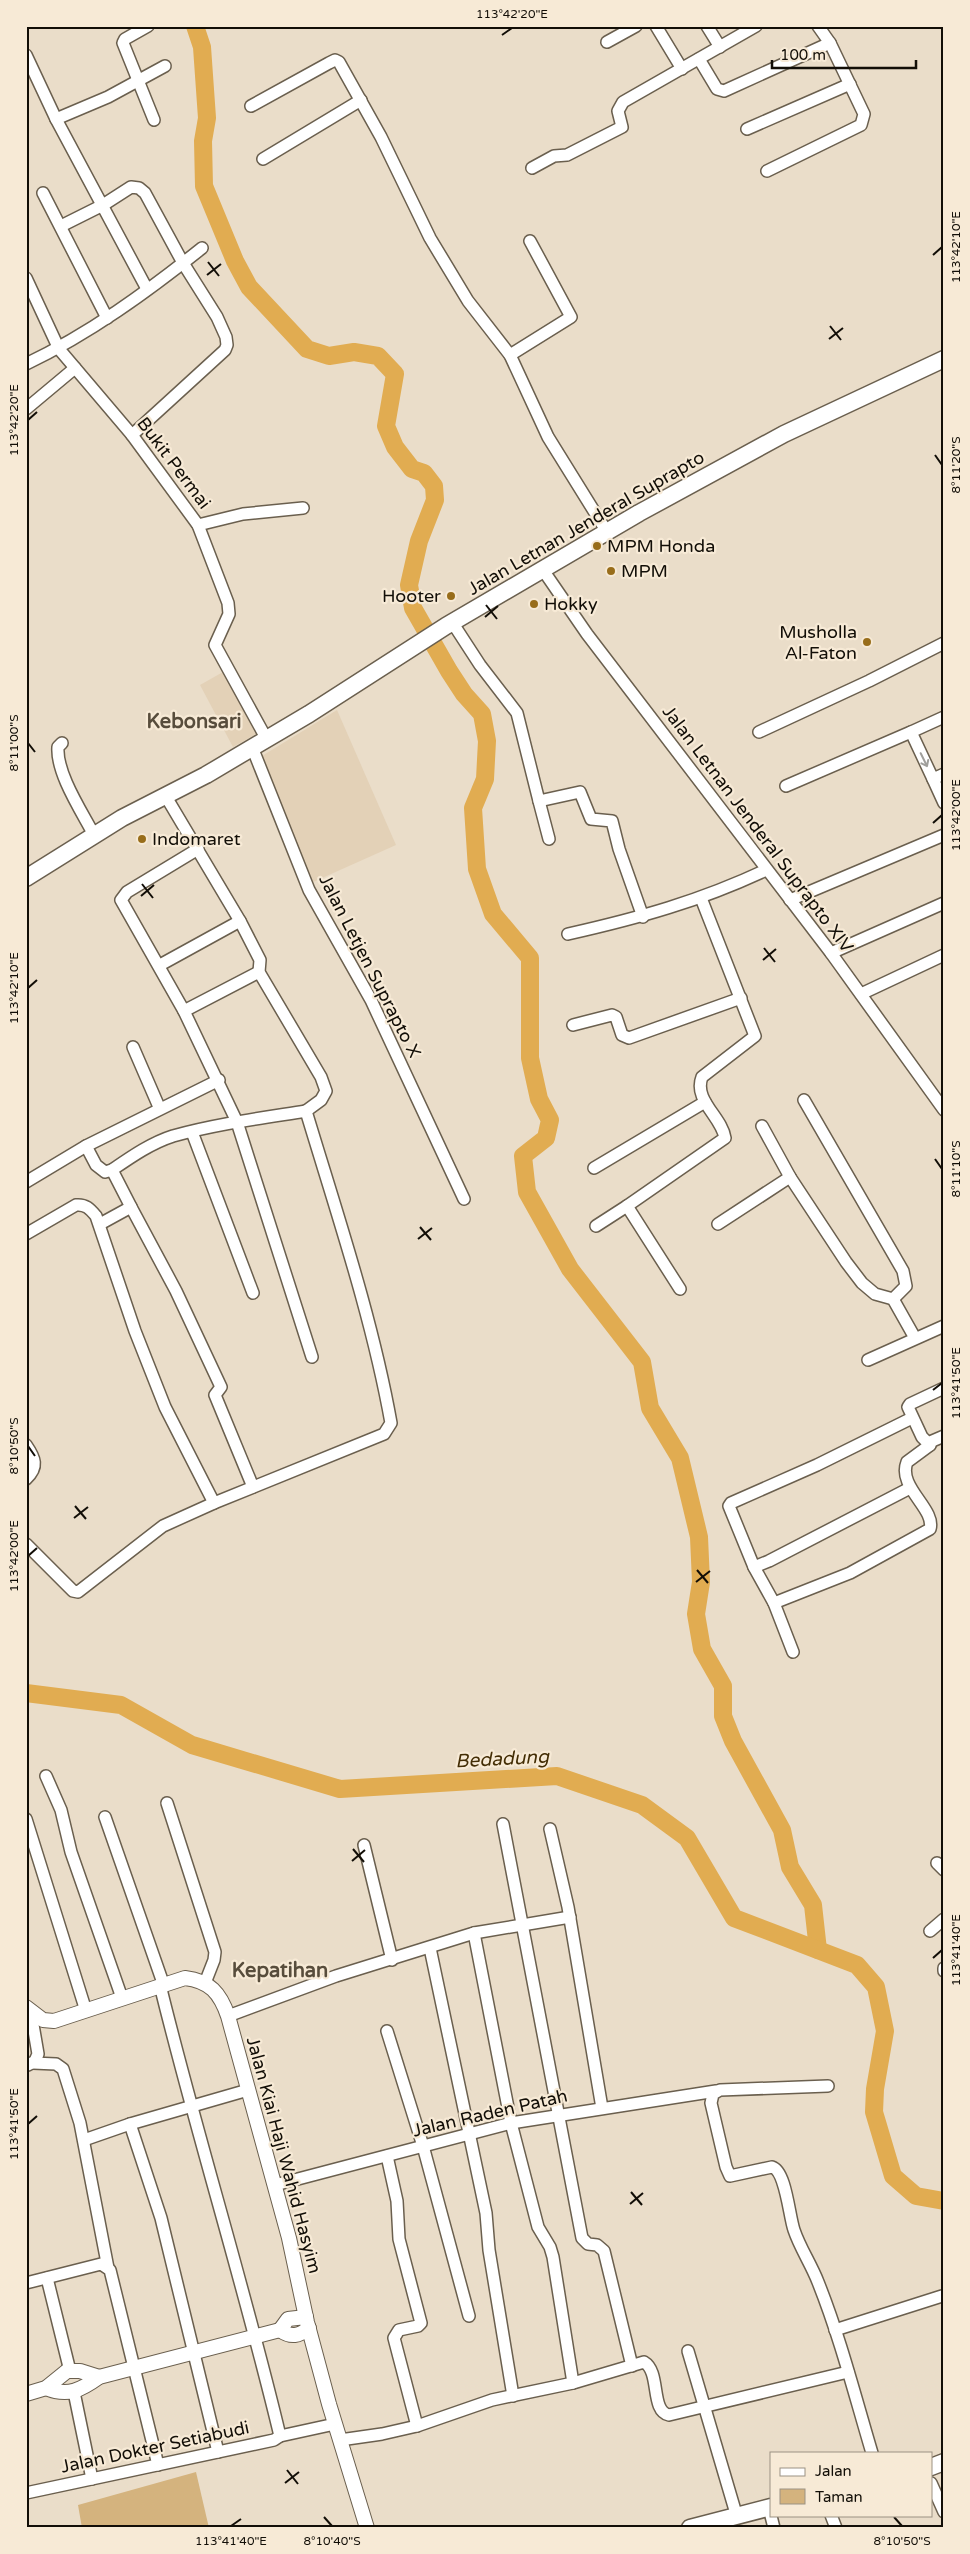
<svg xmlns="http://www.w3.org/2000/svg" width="970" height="2554" font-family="'Varela Round',sans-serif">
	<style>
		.built { fill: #e3d1b7 }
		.green { fill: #d4b37e }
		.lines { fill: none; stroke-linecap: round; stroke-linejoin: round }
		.river { stroke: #e1ac51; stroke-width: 18 }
		.minor-casing { stroke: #6a5f4e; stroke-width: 14 }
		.tertiary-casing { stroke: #6a5f4e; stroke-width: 16 }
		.secondary-casing { stroke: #6a5f4e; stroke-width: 19 }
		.minor { stroke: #fff; stroke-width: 11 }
		.tertiary { stroke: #fff; stroke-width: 14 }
		.secondary { stroke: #fff; stroke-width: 16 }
		.oneway { stroke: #a09f9c }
		.ticks { fill: none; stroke: #120e07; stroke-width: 2 }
		.poi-dot { fill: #986d1a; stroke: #f7ead6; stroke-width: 2 }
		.labels { text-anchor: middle; stroke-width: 4.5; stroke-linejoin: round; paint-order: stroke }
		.street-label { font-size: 18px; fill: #120e07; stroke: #f7ead6 }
		.poi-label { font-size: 18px; fill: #120e07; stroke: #f7ead6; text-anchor: start }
		.water-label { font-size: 19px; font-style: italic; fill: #432d05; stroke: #f7ead6 }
		.quarter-label { font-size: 20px; font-weight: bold; fill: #584d3c; stroke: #f7ead6 }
		.neatline { fill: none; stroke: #120e07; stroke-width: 2 }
		.ticks-label { font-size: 12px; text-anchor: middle; fill: #120e07 }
	</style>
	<rect width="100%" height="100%" fill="#eaddc9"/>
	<!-- built -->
	<g class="built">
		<polygon points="223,672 256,734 233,747 200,685"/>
		<polygon points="337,710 396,845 311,883 285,821 262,756"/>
	</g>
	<!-- green -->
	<polygon class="green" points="196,2472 209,2528 82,2528 78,2505"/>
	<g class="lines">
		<!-- river -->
		<g class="river">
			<polyline points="195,26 202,47 207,118 203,141 204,186 235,261 249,287 307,349 329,356 354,352 378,356 395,374 386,426 395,447 412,469 424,473 434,486 435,500 419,541 409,585 413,608 449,671 464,694 482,714 487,741 485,779 473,808 477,869 493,914 530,958 530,1058 539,1099 550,1120 546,1138 523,1156 527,1192 570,1269 642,1362 650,1408 680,1458 699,1537 701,1582 696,1614 702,1649 723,1686 723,1716 733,1741 782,1830 790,1867 813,1905 818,1950"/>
			<polyline points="26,1693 121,1705 192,1745 340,1789 557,1776 642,1805 687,1838 734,1918 857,1965 876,1987 885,2031 875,2089 874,2112 893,2176 916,2196 944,2201"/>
		</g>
		<!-- minor casing -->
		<g class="minor-casing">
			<g id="minor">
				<polyline points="148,26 125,39 123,43 154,120"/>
				<polyline points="656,26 682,69"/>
				<polyline points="707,26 720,47"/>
				<polyline points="607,42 636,26"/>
				<polyline points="26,55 56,119 147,289"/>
				<polyline points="699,59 717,89 724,91 830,43"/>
				<polyline points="251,106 329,63 335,60 339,62 381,137 430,238 468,301 510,355 548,437 607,532"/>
				<polyline points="56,119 108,97 165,66"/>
				<polyline points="747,129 850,84"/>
				<polyline points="263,159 361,100"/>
				<polyline points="532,168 554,156 567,155 622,127 618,111 623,102 756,26"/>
				<polyline points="767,171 861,125 864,114 830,43 818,26"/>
				<polyline points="43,193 107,318"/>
				<polyline points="61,226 103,205 131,187 139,188 145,193 183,263 217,317 226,337 227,345 225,350 132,435"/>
				<polyline points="26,278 59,349 132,435 198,525 228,603 229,614 215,645 266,738"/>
				<polyline points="510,355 571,317 530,241"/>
				<path d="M 26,364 C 89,334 147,292 202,248"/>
				<polyline points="26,409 75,368"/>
				<polyline points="198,525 243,514 303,508"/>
				<polyline points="543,570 587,634 831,953 944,1110"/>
				<polyline points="452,622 480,665 517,713 539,801 580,792 591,819 612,821 619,849 643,917"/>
				<polyline points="944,717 911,732 933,779 944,774"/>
				<polyline points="759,732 869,681 944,643"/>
				<path d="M 62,743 L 58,747 C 56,773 82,812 94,835"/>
				<polyline points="252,747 309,890 371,1000 464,1199"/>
				<polyline points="933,779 944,803"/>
				<polyline points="786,786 911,732"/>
				<polyline points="539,801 549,839"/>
				<polyline points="198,849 127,892 121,900 184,1011 237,1122 312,1357"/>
				<polyline points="790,900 944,835"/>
				<path d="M 568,934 C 639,918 700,901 766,870"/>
				<polyline points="831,953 944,903"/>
				<polyline points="160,965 240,921"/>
				<polyline points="861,994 944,955"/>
				<polyline points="184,1011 259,972"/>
				<polyline points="573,1025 612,1015 616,1017 622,1035 629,1038 741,998"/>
				<polyline points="133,1047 159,1107"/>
				<polyline points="804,1100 903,1271 906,1286 893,1299"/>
				<polyline points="762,1126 790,1177 846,1262 862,1283 875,1294 893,1299 915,1338"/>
				<polyline points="192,1132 253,1293"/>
				<path d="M 86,1146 L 96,1165 L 105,1172 L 112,1170 C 131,1157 151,1143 173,1136 C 216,1124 262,1118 306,1111"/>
				<polyline points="594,1168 705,1102"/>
				<polyline points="112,1170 131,1207"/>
				<polyline points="26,1182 86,1146 219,1080"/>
				<polyline points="100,1224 131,1207 176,1291 221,1387 215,1395 253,1487"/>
				<polyline points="718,1224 790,1177"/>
				<polyline points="596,1226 627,1206"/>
				<path d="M 26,1234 L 76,1205 C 86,1204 90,1209 96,1216 L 135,1331 L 165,1407 L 214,1503 L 384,1434 L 391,1423 C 372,1317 337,1214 306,1111 L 321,1100 L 326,1091 L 321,1077 L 259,972 L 260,960 L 240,921 L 165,795"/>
				<path d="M 680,1289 L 627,1206 L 725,1138 C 722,1117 693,1100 702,1077 L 755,1036 L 701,898"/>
				<polyline points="868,1360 944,1326"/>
				<polyline points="944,1388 910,1404 908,1407 922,1437 930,1445 930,1442 944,1436"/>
				<path d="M 26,1445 C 35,1458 39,1467 26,1479"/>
				<polyline points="26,1544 73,1591 78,1592 163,1526 214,1503"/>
				<polyline points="754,1567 769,1561 910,1488"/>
				<path d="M 774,1603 L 850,1573 L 930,1529 C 936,1509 897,1487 907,1462 L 930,1445"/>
				<polyline points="793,1652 774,1603 754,1567 729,1506 731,1503 817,1465 912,1418"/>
				<polyline points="46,1776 61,1810 71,1852 122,1998"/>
				<polyline points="167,1803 215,1952 214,1960 205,1983"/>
				<polyline points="105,1817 163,1983"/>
				<polyline points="26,1819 86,2011"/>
				<polyline points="503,1824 582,2238 588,2244 597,2245 604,2251 632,2366"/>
				<polyline points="550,1829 568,1907 602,2108"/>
				<polyline points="364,1845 392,1960"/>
				<polyline points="937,1863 944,1870"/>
				<polyline points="930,1931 944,1919"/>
				<polyline points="474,1933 511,2123 538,2227 550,2247 553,2257 573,2383"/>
				<polyline points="430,1948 486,2213 489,2250 513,2396"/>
				<polyline points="944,1968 944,1971"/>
				<polyline points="228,2016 336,1976 474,1933 570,1917"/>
				<polyline points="387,2031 423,2146 469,2316"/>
				<polyline points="33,2063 56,2064 63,2069 80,2123 108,2268"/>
				<polyline points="28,2065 35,2061 38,2054 31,2013"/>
				<path d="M 828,2086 L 720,2090 L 713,2094 L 711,2103 L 726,2167 L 730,2176 L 772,2167 C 786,2171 789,2216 794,2230 C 800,2248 811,2264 818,2282 C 840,2337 855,2396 872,2453"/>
				<polyline points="130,2124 161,2218 218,2452"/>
				<polyline points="84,2140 130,2124 248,2090"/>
				<polyline points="387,2156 397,2201 399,2239 421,2323 418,2326 399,2330 394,2338 417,2426"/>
				<polyline points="275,2185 511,2123 716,2091"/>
				<polyline points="47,2278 70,2371"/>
				<polyline points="26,2283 101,2264 110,2270 158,2465"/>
				<polyline points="835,2330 942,2296"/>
				<polyline points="688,2351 737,2517"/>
				<polyline points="74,2392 92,2479"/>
				<polyline points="280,2436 335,2424"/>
				<path d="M 340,2440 L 382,2434 L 417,2426 L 492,2400 L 573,2383 L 644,2362 C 661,2372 650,2411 669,2415 L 848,2372"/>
				<polyline points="931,2483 944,2512"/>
				<path d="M 26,2493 L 274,2440 L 280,2436 C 244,2285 197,2136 160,1985"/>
				<polyline points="769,2508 774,2528"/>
				<polyline points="831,2515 836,2528"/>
			</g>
		</g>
		<!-- tertiary casing -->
		<g class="tertiary-casing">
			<g id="tertiary">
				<path d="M 26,2007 L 43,2020 L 54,2021 L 185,1978 C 210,1981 220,1993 228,2016 L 289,2238 L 307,2322 L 329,2404 L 367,2528"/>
				<polyline points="280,2330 288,2319 306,2317"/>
				<path d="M 280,2330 C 291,2338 299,2336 309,2328"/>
				<path d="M 46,2388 C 68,2397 81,2390 99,2377 L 280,2330"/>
				<polyline points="26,2394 46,2388 67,2371 80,2371 99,2377"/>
			</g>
		</g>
		<!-- secondary casing -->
		<g class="secondary-casing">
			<g id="secondary">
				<polyline points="26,878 122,818 206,775 309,714 446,626 639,513 784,434 944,359"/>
				<polyline points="931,2467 944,2462"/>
				<polyline points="690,2528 771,2507"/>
			</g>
		</g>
		<!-- minor -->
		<use href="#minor" class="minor"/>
		<!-- tertiary -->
		<use href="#tertiary" class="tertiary"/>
		<!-- secondary -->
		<use href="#secondary" class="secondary"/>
	</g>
	<!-- one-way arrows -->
	<defs><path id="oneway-shaft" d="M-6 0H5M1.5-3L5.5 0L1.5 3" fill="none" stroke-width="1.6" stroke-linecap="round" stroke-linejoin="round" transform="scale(1.25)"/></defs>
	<use class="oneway" href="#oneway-shaft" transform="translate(924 760) rotate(64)"/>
	<!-- ticks -->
	<path class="ticks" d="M 502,35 L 512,28M 933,255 L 942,247M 208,262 L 219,276M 207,275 L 221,264M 830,326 L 841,340M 829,339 L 843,328M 28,420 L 37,412M 935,455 L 942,465M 486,605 L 497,619M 485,617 L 498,606M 28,743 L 35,752M 933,823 L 942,815M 142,884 L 153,898M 141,896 L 154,885M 764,948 L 775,962M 763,960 L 776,949M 28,988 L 37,980M 935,1159 L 942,1169M 420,1227 L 431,1240M 418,1239 L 432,1228M 933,1390 L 942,1383M 28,1446 L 35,1456M 75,1506 L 86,1519M 74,1518 L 88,1507M 28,1556 L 37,1548M 697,1570 L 708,1583M 696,1582 L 710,1571M 353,1849 L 364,1862M 352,1861 L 365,1850M 933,1958 L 942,1950M 28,2124 L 37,2116M 631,2192 L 642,2205M 630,2204 L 643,2193M 287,2470 L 298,2484M 285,2483 L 299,2472M 324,2517 L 332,2526M 894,2517 L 902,2526M 231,2526 L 241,2519"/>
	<!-- markers -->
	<g class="poi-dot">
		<circle cx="597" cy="546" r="5"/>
		<circle cx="611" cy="571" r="5"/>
		<circle cx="451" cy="596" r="5"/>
		<circle cx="534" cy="604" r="5"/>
		<circle cx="867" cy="642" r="5"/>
		<circle cx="142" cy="839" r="5"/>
	</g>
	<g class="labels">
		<!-- street labels -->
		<g class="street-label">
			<text transform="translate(174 463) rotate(53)" y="6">Bukit Permai</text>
			<text transform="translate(586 523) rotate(-30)" y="6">Jalan Letnan Jenderal Suprapto</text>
			<text transform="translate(758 829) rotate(53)" y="6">Jalan Letnan Jenderal Suprapto XIV</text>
			<text transform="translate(370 966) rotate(63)" y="6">Jalan Letjen Suprapto X</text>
			<text transform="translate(490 2113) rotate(-13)" y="6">Jalan Raden Patah</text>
			<text transform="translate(284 2155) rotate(75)" y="6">Jalan Kiai Haji Wahid Hasyim</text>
			<text transform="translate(155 2447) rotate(-12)" y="6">Jalan Dokter Setiabudi</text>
		</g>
		<!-- poi labels -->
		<g class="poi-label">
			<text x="607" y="552">MPM Honda</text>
			<text x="621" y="577">MPM</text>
			<text x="441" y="602" text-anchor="end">Hooter</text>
			<text x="544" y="610">Hokky</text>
			<text x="857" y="638" text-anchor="end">Musholla<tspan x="857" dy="21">Al-Faton</tspan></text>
			<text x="152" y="845">Indomaret</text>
		</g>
		<!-- water labels -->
		<g class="water-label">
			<text transform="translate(502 1758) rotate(-3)" y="7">Bedadung</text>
		</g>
		<!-- quarter labels -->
		<g class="quarter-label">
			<text x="194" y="728">Kebonsari</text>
			<text x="280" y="1977">Kepatihan</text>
		</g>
	</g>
	<!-- border -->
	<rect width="970" height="2554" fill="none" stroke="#f7ead6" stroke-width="55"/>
	<!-- legend -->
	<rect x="770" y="2452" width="162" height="65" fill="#f7ead6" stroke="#9b9283"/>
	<rect x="780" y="2468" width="25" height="8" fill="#ffffff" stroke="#9b9283"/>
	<text x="815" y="2476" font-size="15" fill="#120e07">Jalan</text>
	<rect x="780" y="2489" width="25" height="15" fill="#d4b37e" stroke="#9b9283"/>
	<text x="815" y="2502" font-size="15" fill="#120e07">Taman</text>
	<!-- scale -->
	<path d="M772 60v8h144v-8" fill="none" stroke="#120e07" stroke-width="2.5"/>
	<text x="780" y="60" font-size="15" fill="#120e07" stroke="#f7ead6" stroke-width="4" paint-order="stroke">100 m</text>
	<rect x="28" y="28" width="914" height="2498" class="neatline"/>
	<g class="ticks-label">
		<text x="512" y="18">113°42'20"E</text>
		<text transform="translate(956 247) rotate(-90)" y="4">113°42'10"E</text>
		<text transform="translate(14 420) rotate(-90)" y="4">113°42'20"E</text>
		<text transform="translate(956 465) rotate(-90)" y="4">8°11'20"S</text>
		<text transform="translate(14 743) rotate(-90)" y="4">8°11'00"S</text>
		<text transform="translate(956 815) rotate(-90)" y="4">113°42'00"E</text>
		<text transform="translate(14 988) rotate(-90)" y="4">113°42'10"E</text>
		<text transform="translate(956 1169) rotate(-90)" y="4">8°11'10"S</text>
		<text transform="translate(956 1383) rotate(-90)" y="4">113°41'50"E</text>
		<text transform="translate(14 1446) rotate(-90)" y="4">8°10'50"S</text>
		<text transform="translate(14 1556) rotate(-90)" y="4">113°42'00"E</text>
		<text transform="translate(956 1950) rotate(-90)" y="4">113°41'40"E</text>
		<text transform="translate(14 2124) rotate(-90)" y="4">113°41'50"E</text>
		<text x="231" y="2545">113°41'40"E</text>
		<text x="332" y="2545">8°10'40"S</text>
		<text x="902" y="2545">8°10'50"S</text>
	</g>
</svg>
